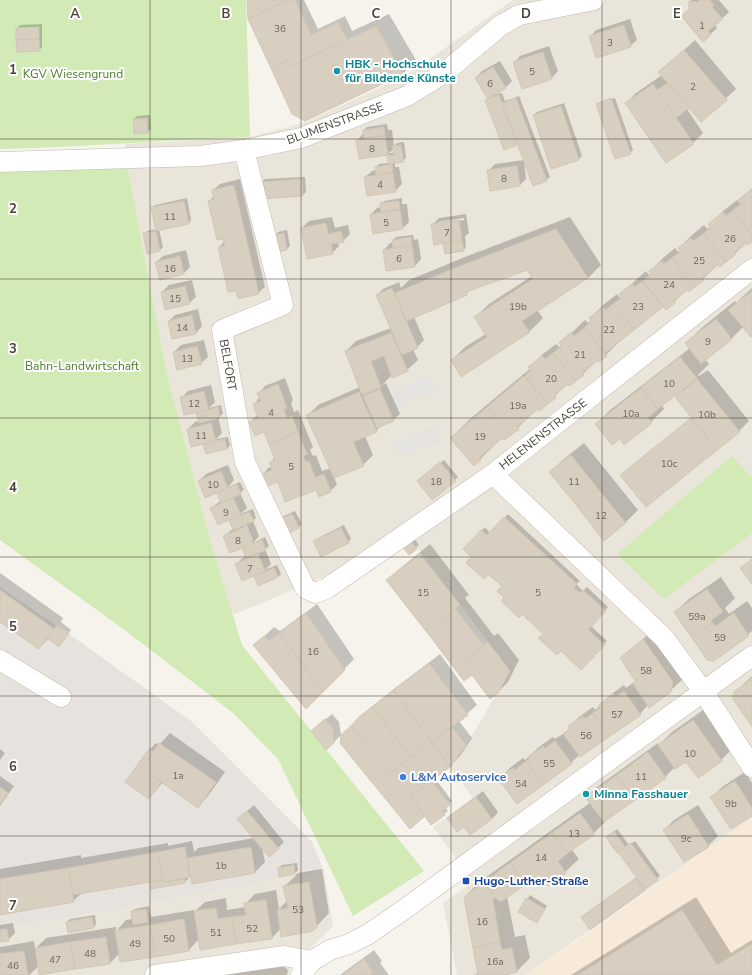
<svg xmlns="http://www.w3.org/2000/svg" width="752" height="975" font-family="'Nunito Sans',sans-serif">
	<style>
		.residential { fill: #eae5da }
		.commercial { fill: #f7ead8 }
		.industrial { fill: #e6e2dd }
		.green { fill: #d2eab5 }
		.parking { fill: #e5e3e0 }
		.shadow { fill: #0003; fill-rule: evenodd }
		.building { fill: #d8cfc1; stroke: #d3c7b4 }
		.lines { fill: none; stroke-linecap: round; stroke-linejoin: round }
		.minor-casing { stroke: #c2bbae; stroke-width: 21 }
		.minor { stroke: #fff; stroke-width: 20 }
		.grid { fill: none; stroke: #4b4439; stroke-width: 1; stroke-opacity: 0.55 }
		.culture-dot { fill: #0f9aa8; stroke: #fff; stroke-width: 1.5 }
		.shop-dot { fill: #3f7fe0; stroke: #fff; stroke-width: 1.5 }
		.transit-dot { fill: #1a4fb4; stroke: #fff; stroke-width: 1.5 }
		.labels { text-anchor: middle; stroke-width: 4; stroke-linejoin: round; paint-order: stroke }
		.number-label { font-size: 10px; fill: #6e675b }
		.culture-label { font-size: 12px; font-weight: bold; fill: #0d838f; stroke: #fff; text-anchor: start }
		.park-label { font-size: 12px; fill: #4a7f2a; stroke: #fff }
		.street-label { font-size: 12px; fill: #4b4439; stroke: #fff }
		.shop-label { font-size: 12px; font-weight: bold; fill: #366cbe; stroke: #fff; text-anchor: start }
		.transit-label { font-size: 12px; font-weight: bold; fill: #164399; stroke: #fff; text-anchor: start }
		.grid-label { font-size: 13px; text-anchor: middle; font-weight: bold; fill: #4b4439; stroke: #fff; stroke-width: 4; stroke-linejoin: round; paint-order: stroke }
	</style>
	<rect width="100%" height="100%" fill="#f6f3ec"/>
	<!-- residential -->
	<g class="residential">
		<polygon points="513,0 752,0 752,818 525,975 457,975 443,903 473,882 433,827 473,798 450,767 466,746 510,671 411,540 233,615 210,539 167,375 127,164 126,144 250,137 306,122 407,75"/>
		<polygon points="324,871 333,926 301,958 290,970 289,975 0,975 0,929"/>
	</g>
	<!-- commercial -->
	<polygon class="commercial" points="752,818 752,975 525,975 578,940"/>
	<!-- industrial -->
	<polygon class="industrial" points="0,587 69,634 191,721 312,842 324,871 0,929"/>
	<!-- green -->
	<g class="green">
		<path d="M 0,0 L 246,0 L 250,137 C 166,140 83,147 0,149 Z"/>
		<polygon points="127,164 167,375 210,539 242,645 424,871 353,916 278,759 233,713 130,634 0,540 0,170"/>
		<polygon points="732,456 752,478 752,533 664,599 617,554"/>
	</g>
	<!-- parking -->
	<g class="parking">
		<polygon points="430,376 436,390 393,408 387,394"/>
		<polygon points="435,427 440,441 399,456 394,443"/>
	</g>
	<!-- shadow -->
	<g class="shadow">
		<polygon points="248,0 304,0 318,29 345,16 352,31 389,14 416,60 403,74 249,19"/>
		<polygon points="691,0 719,0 729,12 715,25 717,28 703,41 690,8"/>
		<polygon points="630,19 637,40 630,46 590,37 596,30"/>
		<polygon points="42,24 42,47 39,50 17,28 20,25"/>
		<polygon points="695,40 736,89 701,121 689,107 687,109 703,133 693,143 626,103 636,93 662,75 660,72"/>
		<polygon points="549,46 558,71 552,78 523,88 514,63 520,56"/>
		<polygon points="500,61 512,81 505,88 492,95 502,93 505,101 519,96 550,177 546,180 519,144 504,149 487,100 488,99 476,78 482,71"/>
		<polygon points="615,98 633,150 630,153 597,104 599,102 599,104"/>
		<polygon points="564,103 582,156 579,159 534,115 537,112"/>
		<polygon points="150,115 151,129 148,132 135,133 134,119 137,116"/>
		<path d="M 387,124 L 388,130 L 392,130 L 394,146 L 397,143 L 404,142 L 406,158 L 403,161 L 395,162 L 395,167 L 399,167 L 402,184 L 395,191 L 365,177 L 372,171 L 377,170 L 376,167 L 379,164 L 389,163 L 388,156 L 390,154 L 360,158 L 357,140 L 364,133 L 364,130 L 367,127 ZM 394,149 L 394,153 L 389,153 Z"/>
		<polygon points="524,160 526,179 520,185 488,171 495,164"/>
		<polygon points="305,177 306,192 303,195 262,182 265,179"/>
		<polygon points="240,179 265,287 258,293 236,289 219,247 225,241 209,201 214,196 213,190 220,184"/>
		<polygon points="752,188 752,241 747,242 735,254 718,264 703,279 687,289 674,302 663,306 619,341 619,342 606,355 598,359 583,374 570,385 569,383 540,409 538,407 518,428 503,437 474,465 451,438 470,419 531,368 530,367 543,354 556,344 559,347 562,344 561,343 585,320 588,323 591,320 590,318 603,305 617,294 620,298 622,296 620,294 646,271 649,275 652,273 650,271 663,258 675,248 678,252 681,250 679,248 692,235 704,225 707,229 711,226 710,224 723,211 737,200 739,203 741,202 740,200"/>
		<polygon points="187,198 191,220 188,224 159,229 163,247 160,250 144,234 147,231 157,229 152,208 155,205"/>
		<polygon points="402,198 402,204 407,204 409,222 403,228 371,214 377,208 381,207 381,204 384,201"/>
		<path d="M 466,214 L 469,233 L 465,236 L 466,247 L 463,251 L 432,225 L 439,218 ZM 464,218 L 464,220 L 438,224 L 438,222 Z"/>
		<polygon points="332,217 335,228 348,225 350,234 343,241 338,242 339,246 332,253 302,228 309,221"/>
		<polygon points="570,217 601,265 588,278 537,310 543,318 529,332 452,360 465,347 486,334 475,317 489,304 532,276 527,269 472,289 466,294 414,317 424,340 417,347 413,349 418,360 407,370 392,375 382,385 386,383 400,414 393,420 382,425 376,431 365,436 373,455 363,465 334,477 337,485 330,491 278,481 262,475 268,468 272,467 271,462 275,457 265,431 250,422 257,415 254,404 260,397 259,393 265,386 285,378 293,400 291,403 294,412 298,410 313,447 310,450 313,456 316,455 322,471 331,468 308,415 318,405 360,387 346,351 356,341 391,328 377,295 383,289 399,282 401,288 409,280 470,255"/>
		<polygon points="287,230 290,246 287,249 278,251 275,235 278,232"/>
		<polygon points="413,235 414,240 418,239 421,259 415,266 384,250 390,243 393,243 393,240 396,237"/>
		<polygon points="186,250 190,267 184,273 156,262 163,256"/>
		<polygon points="192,280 196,297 189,303 162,292 169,285"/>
		<polygon points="752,288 752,335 743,327 731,339 705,359 709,364 698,375 699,376 708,370 749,421 739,431 646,506 625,472 693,417 676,397 683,390 682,389 662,405 664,409 651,422 624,443 620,438 596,424 609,411 690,348 686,343 705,325 735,301 736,303"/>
		<polygon points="198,309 202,326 196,333 169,321 175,315"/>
		<polygon points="204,340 208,357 201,363 174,352 181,345"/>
		<polygon points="211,385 215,402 209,408 221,405 223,414 218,417 222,433 216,439 228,437 230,445 227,449 204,443 188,429 195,422 199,421 197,411 181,398 188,391"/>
		<polygon points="584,443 638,510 625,523 550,472 564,459"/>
		<polygon points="444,460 458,477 433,499 421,478"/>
		<path d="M 228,465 L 234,480 L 228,487 L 240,482 L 244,490 L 240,493 L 247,508 L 240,514 L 253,509 L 256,518 L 253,521 L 259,536 L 253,543 L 265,537 L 269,546 L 265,549 L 271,564 L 265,570 L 277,565 L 281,574 L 278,577 L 258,585 L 254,575 L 236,564 L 243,558 L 246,556 L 242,547 L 224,536 L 234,528 L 230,519 L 212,508 L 221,500 L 217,492 L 199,481 L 206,474 ZM 245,521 L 253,541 L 251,541 L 243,522 Z"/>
		<polygon points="295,511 302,524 299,527 286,533 282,517"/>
		<polygon points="508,514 580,581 576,584 583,591 587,587 608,607 591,626 607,641 581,668 505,598 503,586 464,549 485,527 490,533"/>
		<polygon points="344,525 351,539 348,542 315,541 318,538"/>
		<polygon points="414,538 419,545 409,553 404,546"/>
		<polygon points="430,544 469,595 465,598 494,636 498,633 519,660 508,682 497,693 472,674 464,679 388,580 398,570"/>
		<polygon points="0,573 63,618 61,622 71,630 62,642 49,638 39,648 0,620"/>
		<polygon points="721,577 735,598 725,608 729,614 747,601 752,608 752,631 714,660 675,612 689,599"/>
		<polygon points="317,604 354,659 306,708 255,645 274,627 280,631"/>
		<polygon points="657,627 684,678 670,691 648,705 640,714 580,754 571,763 502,779 501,777 511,767 523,758 525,760 539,747 553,737 555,739 566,732 570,728 569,727 579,717 593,707 595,710 600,706 609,696 624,685 626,688 634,682 635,683 637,681 621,658"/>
		<polygon points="440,654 477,705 459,721 472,738 460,756 450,766 435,778 452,801 445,807 448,811 431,823 425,814 342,735 371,707"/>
		<polygon points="752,676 752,725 735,692"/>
		<polygon points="706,708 734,747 721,760 686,760 675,767 665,777 607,819 607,820 594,833 572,850 579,859 565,872 548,885 539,873 507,896 515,937 525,935 530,958 517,971 511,972 508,975 475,975 478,972 465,897 478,883 591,802 587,797 597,787 658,743 659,745 672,732"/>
		<polygon points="332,714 339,722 341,735 334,742 312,731"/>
		<polygon points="170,733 225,772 208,796 198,806 163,782 149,798 149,750 156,743 159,745"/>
		<polygon points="0,749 5,753 0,760"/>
		<polygon points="745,772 752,783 752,815 712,797 722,787"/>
		<polygon points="0,776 14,786 0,806"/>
		<polygon points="483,791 498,812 492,819 470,834 464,825 449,818 455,812"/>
		<polygon points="254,805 284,842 278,848 262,848 265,862 255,872 191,876 188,877 188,879 185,882 152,888 153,881 82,893 73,901 0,914 0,869 81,855 81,858 168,843 168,846 192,841 194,852 198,848 254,838 238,819"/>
		<polygon points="698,805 718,836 708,846 664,830 674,820"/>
		<polygon points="617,829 629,845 635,841 660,876 590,928 585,914 637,877 607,837"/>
		<polygon points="297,863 298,870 295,873 279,868 282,865"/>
		<polygon points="322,869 329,913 313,930 281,928 272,938 199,939 189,950 120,953 110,963 39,966 29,975 0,975 0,947 34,941 35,949 46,938 116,927 116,931 126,920 133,919 132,912 135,909 149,906 151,917 194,910 194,912 205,902 226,898 227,910 246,907 245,904 255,894 276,890 279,909 287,901 285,886 298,873"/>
		<polygon points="530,895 547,906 536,922 519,912"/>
		<polygon points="696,897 731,953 752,940 752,975 571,975"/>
		<polygon points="95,915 96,924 93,928 67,922 70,919"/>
		<polygon points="13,923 15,933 8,940 0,941 0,925"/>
		<polygon points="374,950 382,961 380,963 389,975 340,975"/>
		<polygon points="278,962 288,970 287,975 206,975"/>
	</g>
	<!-- building -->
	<g class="building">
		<polygon points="247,0 288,0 248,19"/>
		<polygon points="288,0 295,0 311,35 338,22 347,40 291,66 288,60 271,68 248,19"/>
		<polygon points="700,0 710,0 714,5 712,7 723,19 708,31 711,35 703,42 681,16 689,9 689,1 698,2"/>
		<polygon points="624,25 631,47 596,58 589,36"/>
		<polygon points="376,26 403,74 305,121 292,114 271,68 288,60 291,66"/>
		<polygon points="39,27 39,39 16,40 16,28"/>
		<polygon points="39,39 40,51 17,52 16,40"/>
		<polygon points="684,50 727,100 701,122 658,72"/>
		<polygon points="543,52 552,79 522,89 513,62"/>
		<polygon points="493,67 506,88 488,99 475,78"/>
		<polygon points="668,83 689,108 676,118 657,90"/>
		<polygon points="653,84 694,144 666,163 625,103"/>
		<polygon points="499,95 517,145 504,150 485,100"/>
		<polygon points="516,98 547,181 533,186 502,103"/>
		<polygon points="611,98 631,154 615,159 596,104"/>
		<polygon points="561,106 579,160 551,169 533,115"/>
		<polygon points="147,118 148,133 134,134 133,119"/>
		<polygon points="384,127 385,135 364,138 363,130"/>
		<polygon points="385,136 388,155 359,159 356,140"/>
		<polygon points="401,145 404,162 388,164 387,156 394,155 392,146"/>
		<polygon points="392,164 393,172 376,175 375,167"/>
		<polygon points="517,166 520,186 490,191 487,170"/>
		<polygon points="393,173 396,192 367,196 364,177"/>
		<polygon points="302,179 303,196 262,199 261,182"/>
		<polygon points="234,185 259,294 238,299 236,291 228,292 218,247 225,246 223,239 217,240 208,201 214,199 212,190"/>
		<polygon points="752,189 752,235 733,210 741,204 738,200"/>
		<polygon points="184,201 189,224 156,231 151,207"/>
		<polygon points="399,201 400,209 381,212 380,203"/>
		<polygon points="400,210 403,229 373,234 370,214"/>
		<polygon points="733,210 752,235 752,242 748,245 747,243 734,253 735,255 726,262 704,233 711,227 708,224 723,212 726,216"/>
		<polygon points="459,220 462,240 434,245 431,224"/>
		<polygon points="326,223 328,234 341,231 344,242 331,244 333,254 307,259 301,228"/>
		<polygon points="556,229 588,278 522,321 530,332 461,377 451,360 487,337 474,317 533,279 527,270 466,292 467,295 407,321 395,293 455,268"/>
		<polygon points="156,231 160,251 147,254 143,233"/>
		<polygon points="284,233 287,250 277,252 274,235"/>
		<polygon points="704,233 726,262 720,267 718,265 702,278 704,280 695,287 672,258 681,251 678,248 691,238 693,241"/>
		<polygon points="411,237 412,245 393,248 392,240"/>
		<polygon points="462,240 464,251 445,254 443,243"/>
		<polygon points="412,245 415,267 386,271 383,250"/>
		<polygon points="180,256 184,274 160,280 155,262"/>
		<polygon points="672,258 695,287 689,292 687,290 673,301 675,303 666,310 643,281 651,274 649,271 662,261 664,264"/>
		<polygon points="642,281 663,307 634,330 613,304 622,298 619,294 632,284 635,287"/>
		<polygon points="185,286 190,304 165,310 161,292"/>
		<polygon points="392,288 418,348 402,355 376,295"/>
		<polygon points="752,291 752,336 751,337 728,310"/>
		<polygon points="613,304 634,330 605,353 584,328 591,322 589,318 603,307 606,310"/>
		<polygon points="192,315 196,334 172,339 168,321"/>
		<polygon points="716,319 732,339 701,364 685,343"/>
		<polygon points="584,328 607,356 599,362 598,360 582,373 584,375 576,381 553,353 562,346 559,343 571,332 574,336"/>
		<polygon points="391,333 408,371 392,378 384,356 371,361 381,387 362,395 345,351"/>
		<polygon points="197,346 202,364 177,370 173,352"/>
		<polygon points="553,353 576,381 570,386 568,384 554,395 556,398 548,404 525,376 531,370 528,367 542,356 545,359"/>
		<polygon points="680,357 697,378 658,409 641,387"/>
		<polygon points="524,376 548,404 540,411 538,409 517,427 519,429 511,435 487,407"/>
		<polygon points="697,379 740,432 717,450 675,397"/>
		<polygon points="278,384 287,408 284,409 287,418 292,416 298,432 269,444 264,432 255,436 249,422 258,418 253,404 261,401 257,393"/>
		<polygon points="641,388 658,409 648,418 652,423 624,445 620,439 612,445 595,424"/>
		<polygon points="380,389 394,421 377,428 363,396"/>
		<polygon points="204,391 209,410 184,415 180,397"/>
		<polygon points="359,392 377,432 353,442 364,466 334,478 306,415"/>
		<polygon points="218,407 220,418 199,423 196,413"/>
		<polygon points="487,407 511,435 504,440 502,438 479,458 481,460 474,466 450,438"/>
		<polygon points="691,418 717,450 646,507 620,475"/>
		<polygon points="211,423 216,441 191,447 187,429"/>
		<polygon points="298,432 307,454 303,456 306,462 309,461 315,477 324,474 331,492 319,497 316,490 285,502 278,482 265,487 260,475 272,470 269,462 275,460 269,444"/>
		<polygon points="225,439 227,449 206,454 203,444"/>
		<polygon points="571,455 598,489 577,506 549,472"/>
		<polygon points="440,462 456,481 432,500 417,481"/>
		<polygon points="221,471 228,488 205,498 198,481"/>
		<polygon points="237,484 241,494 221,503 217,493"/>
		<polygon points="598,489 626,523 604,541 577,506"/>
		<polygon points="233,498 241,515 218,525 210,508"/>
		<polygon points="249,512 254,521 233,530 229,520"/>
		<polygon points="292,514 299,528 285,535 278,520"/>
		<polygon points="504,517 577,584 574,588 580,593 583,590 606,611 588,630 605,645 581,670 561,651 557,655 538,638 543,634 522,614 519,618 501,601 504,598 497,591 502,586 488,574 484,579 466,563 471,557 463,549 481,530 487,535"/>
		<polygon points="246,526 253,544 230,553 223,536"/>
		<polygon points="341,528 349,543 321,557 313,541"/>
		<polygon points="262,540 266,550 246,558 242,548"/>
		<polygon points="410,540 417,549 409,555 402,546"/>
		<polygon points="258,554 265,571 242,581 235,564"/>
		<polygon points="420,554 460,605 426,631 386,580"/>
		<polygon points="752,559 752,584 740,568"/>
		<polygon points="274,568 278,577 258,586 254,576"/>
		<polygon points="707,589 723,612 711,620 713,623 692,638 674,612"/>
		<polygon points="0,590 54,629 39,649 0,622"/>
		<polygon points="455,609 484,645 454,668 426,631"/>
		<polygon points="306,613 345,670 323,692 279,633"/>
		<polygon points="734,613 749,636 714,661 707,660 692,638 713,623 716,626"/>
		<polygon points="57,625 69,633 59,647 47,638"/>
		<polygon points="279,633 323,692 306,709 253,645 264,636 269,641"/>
		<polygon points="643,639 673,682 671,692 649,708 633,684 636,682 620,658"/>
		<polygon points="488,642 510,671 498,693 490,699 472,675 464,681 454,668"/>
		<polygon points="429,663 468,715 432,742 393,690"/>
		<polygon points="752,678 752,727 733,699 734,692"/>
		<polygon points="393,690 432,742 411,757 372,707"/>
		<polygon points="624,691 641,715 610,736 593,713 600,708 598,706 613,694 615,697"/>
		<polygon points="372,707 411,757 390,773 351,726 359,717"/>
		<polygon points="593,713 610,736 580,757 563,734 570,729 568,726 583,716 585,719"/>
		<polygon points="325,719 333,729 334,743 326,750 311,731"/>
		<polygon points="693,720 722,761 698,778 686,762 675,769 658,745"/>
		<polygon points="351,726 390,773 432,742 450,767 411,796 425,816 410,829 340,743 341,735"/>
		<polygon points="452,727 466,745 450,767 432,742"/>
		<polygon points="555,741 572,764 543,785 526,761 529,759 528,757 543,746 545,748"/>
		<polygon points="159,743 216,782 198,808 141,768"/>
		<polygon points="149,749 153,752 141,768 161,782 149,799 125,782"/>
		<polygon points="648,752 666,778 635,800 617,775"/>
		<polygon points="526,761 543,785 517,804 500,781 501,780 499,777 513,768 515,770"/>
		<polygon points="617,775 635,800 604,822 585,797"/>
		<polygon points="432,781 450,805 442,811 445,815 431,825 411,796"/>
		<polygon points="735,781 752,808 752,816 731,829 710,797"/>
		<polygon points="0,787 8,793 0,804"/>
		<polygon points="476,797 492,819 470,835 464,827 457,832 447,818"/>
		<polygon points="247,811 279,849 269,857 237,819"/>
		<polygon points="580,813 595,834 568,853 552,833"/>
		<polygon points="688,814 709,847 684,862 663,830"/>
		<polygon points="614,831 625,847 617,853 606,837"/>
		<polygon points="552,833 568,853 558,861 566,873 548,886 539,874 526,884 510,863"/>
		<polygon points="631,843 658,880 645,889 618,852"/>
		<polygon points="185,847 190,877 163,882 158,852"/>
		<polygon points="251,847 255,873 192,884 187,858"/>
		<polygon points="158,852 162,880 72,895 68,868"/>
		<polygon points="510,863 526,884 501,902 495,898 484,882"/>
		<polygon points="294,865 295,874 279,877 278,868"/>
		<polygon points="68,868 74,902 0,915 0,879"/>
		<polygon points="636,878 645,890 590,930 581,917"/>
		<polygon points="185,879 185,883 151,889 150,882 162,880 163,882"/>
		<polygon points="309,882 317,927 313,931 281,937 277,910 288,908 283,886"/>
		<polygon points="484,882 495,898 493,900 500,942 473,948 464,897"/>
		<polygon points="526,898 545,909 537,923 518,912"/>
		<polygon points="266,900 272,939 236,944 232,917 246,915 244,903"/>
		<polygon points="216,908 218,919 232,917 236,944 200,950 194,911"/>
		<polygon points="146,909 148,922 133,925 131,911"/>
		<polygon points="682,910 717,965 752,944 752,975 578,975"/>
		<polygon points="92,917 94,928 68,933 66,922"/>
		<polygon points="184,919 189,951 155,957 150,925"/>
		<polygon points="150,925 155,957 120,962 115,930"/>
		<polygon points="7,929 9,941 0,942 0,930"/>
		<polygon points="106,937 110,964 75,969 70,942"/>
		<polygon points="70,942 75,969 39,975 35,948"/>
		<polygon points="500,942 502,950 512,948 517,972 504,975 474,975 478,974 473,948"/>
		<polygon points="24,951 28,975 0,975 0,954"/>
		<polygon points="364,959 373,972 371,973 372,975 343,975"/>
	</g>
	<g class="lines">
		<!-- minor casing -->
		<g class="minor-casing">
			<g id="minor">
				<polyline points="244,150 283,305 222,330 245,462 305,588 315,593 326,589 493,474 752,269"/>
				<polyline points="0,162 200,156 244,150 301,138 407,96 443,74 500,26 519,15 594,0"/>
				<polyline points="493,474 664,638 703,691 752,767"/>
				<polyline points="0,660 61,697"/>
				<polyline points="155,975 284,956 312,961"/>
				<polyline points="301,975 312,961 330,950 349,944 367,935 402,911 752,656"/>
			</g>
		</g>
		<!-- minor -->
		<use href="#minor" class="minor"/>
	</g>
	<!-- grid -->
	<path class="grid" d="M 150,0 L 150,975M 301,0 L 301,975M 451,0 L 451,975M 602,0 L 602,975M 0,139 L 752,139M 0,279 L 752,279M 0,418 L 752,418M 0,557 L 752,557M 0,696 L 752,696M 0,836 L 752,836"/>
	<!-- markers -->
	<g class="culture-dot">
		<circle cx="337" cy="71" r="4"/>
		<circle cx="586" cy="794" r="4"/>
	</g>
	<circle class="shop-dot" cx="403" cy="777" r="4"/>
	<rect class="transit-dot" x="462" y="877" width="8" height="8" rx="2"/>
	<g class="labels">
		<!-- number labels -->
		<g class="number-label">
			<text x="702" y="29">1</text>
			<text x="280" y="32">36</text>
			<text x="610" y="46">3</text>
			<text x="532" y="75">5</text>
			<text x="490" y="87">6</text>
			<text x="693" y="90">2</text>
			<text x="372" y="152">8</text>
			<text x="504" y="182">8</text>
			<text x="380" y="188">4</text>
			<text x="170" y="220">11</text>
			<text x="386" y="226">5</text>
			<text x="447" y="236">7</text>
			<text x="730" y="242">26</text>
			<text x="399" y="262">6</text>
			<text x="699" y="264">25</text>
			<text x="170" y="272">16</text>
			<text x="669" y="288">24</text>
			<text x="175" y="302">15</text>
			<text x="518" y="310">19b</text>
			<text x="638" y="310">23</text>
			<text x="182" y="331">14</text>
			<text x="609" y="333">22</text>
			<text x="708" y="345">9</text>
			<text x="580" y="358">21</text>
			<text x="187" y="362">13</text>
			<text x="551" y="382">20</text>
			<text x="669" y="387">10</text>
			<text x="194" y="407">12</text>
			<text x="518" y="409">19a</text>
			<text x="271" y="416">4</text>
			<text x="631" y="417">10a</text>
			<text x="707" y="418">10b</text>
			<text x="201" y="439">11</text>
			<text x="480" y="440">19</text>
			<text x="669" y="467">10c</text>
			<text x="291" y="470">5</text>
			<text x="436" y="485">18</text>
			<text x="574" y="485">11</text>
			<text x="213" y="488">10</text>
			<text x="226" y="516">9</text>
			<text x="601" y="519">12</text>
			<text x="238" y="544">8</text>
			<text x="250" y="572">7</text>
			<text x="423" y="596">15</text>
			<text x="538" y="596">5</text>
			<text x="697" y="620">59a</text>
			<text x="720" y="641">59</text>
			<text x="313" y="655">16</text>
			<text x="646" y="674">58</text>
			<text x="617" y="718">57</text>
			<text x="586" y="739">56</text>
			<text x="690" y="757">10</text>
			<text x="549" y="767">55</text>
			<text x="178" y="779">1a</text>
			<text x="641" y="780">11</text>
			<text x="521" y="787">54</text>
			<text x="731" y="807">9b</text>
			<text x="574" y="837">13</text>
			<text x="686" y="842">9c</text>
			<text x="541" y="861">14</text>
			<text x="221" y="869">1b</text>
			<text x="298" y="913">53</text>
			<text x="482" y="925">16</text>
			<text x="252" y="932">52</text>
			<text x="216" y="936">51</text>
			<text x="169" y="942">50</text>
			<text x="135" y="947">49</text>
			<text x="90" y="957">48</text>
			<text x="55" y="963">47</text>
			<text x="495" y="965">16a</text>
			<text x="13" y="969">46</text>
		</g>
		<!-- culture labels -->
		<g class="culture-label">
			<text x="345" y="68">HBK - Hochschule<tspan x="345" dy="14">für Bildende Künste</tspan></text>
			<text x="594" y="798">Minna Fasshauer</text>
		</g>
		<!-- park labels -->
		<g class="park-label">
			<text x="73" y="78">KGV Wiesengrund</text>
			<text x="82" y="370">Bahn-Landwirtschaft</text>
		</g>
		<!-- street labels -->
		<g class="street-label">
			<text transform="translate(335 123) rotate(-20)" y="4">BLUMENSTRASSE</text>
			<text transform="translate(228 365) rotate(80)" y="4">BELFORT</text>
			<text transform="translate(543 434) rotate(-38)" y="4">HELENENSTRASSE</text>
		</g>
		<!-- shop labels -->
		<g class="shop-label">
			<text x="411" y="781">L&amp;M Autoservice</text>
		</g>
		<!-- transit labels -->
		<g class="transit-label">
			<text x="474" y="885">Hugo-Luther-Straße</text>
		</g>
	</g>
	<g class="grid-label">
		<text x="75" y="18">A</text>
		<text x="226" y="18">B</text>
		<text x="376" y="18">C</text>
		<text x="526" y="18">D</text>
		<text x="677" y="18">E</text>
		<text x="13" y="74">1</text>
		<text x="13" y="213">2</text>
		<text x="13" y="353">3</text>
		<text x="13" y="492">4</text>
		<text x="13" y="631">5</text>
		<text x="13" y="771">6</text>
		<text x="13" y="910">7</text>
	</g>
</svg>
